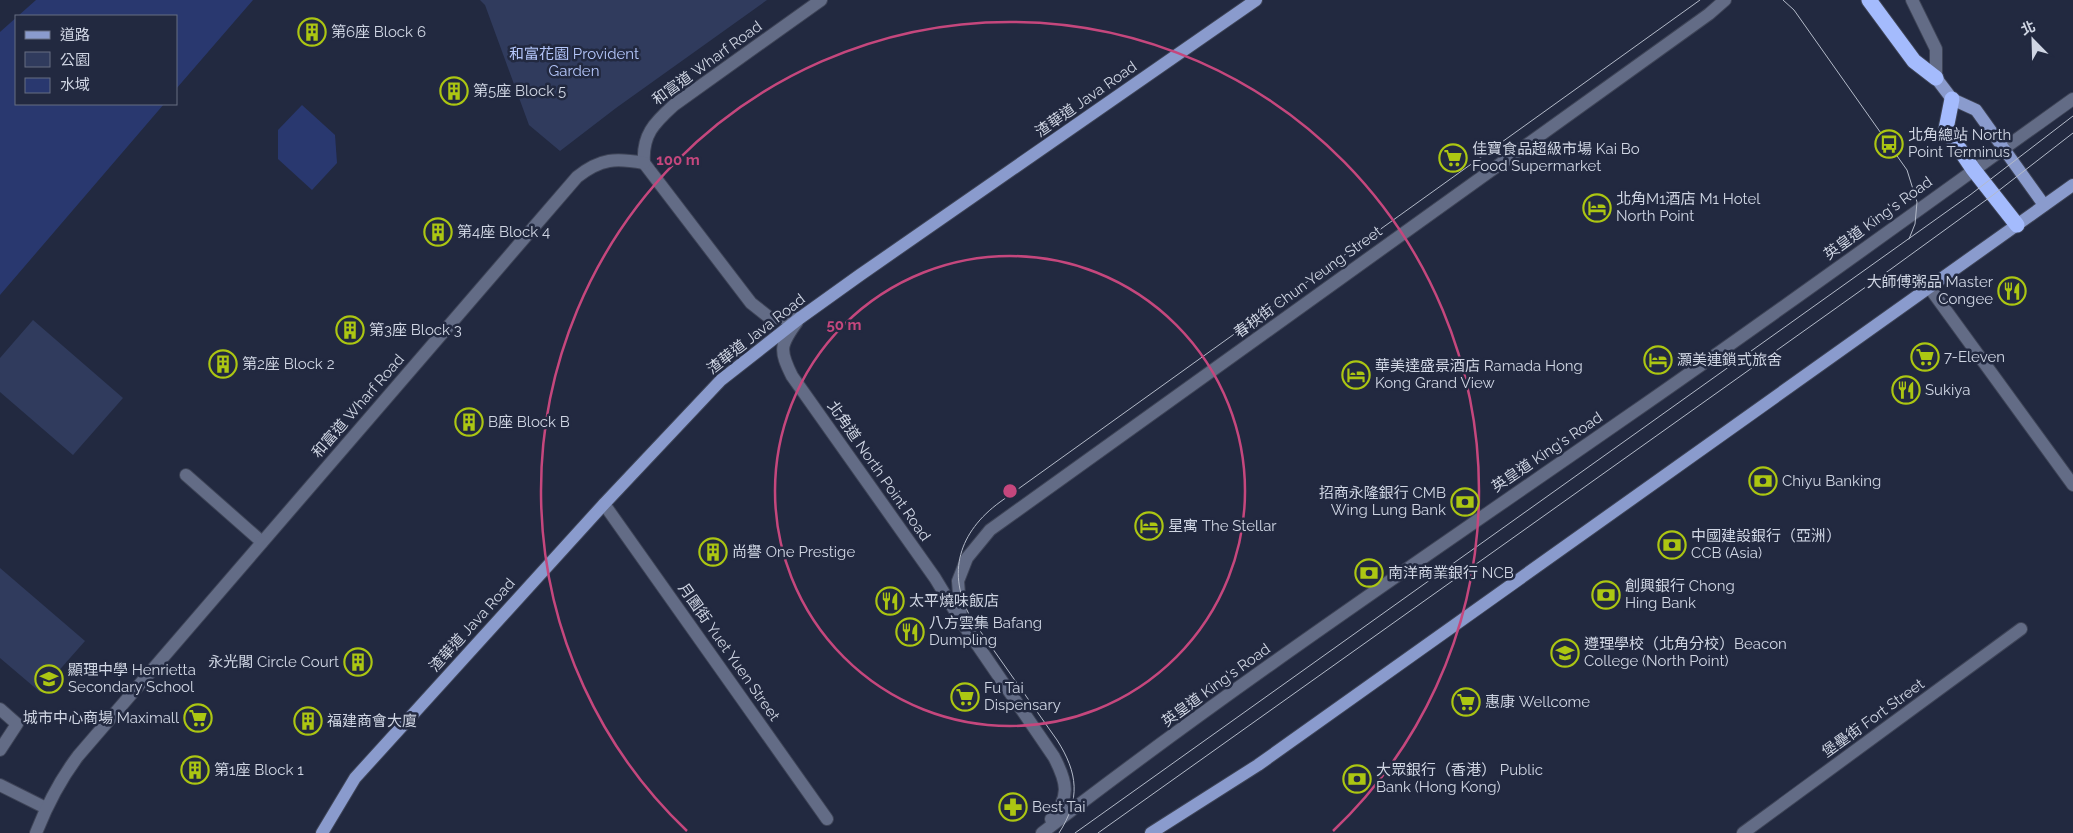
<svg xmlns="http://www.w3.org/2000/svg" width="2073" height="833" font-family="Raleway,'Noto Sans TC',sans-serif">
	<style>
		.green { fill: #303b5d }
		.water { fill: #29386f }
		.pier { fill: #222940 }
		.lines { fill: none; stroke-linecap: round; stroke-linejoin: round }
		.minor-casing { stroke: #3e4457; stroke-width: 14 }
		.major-casing { stroke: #3e4457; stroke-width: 14 }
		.highway-casing { stroke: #3e4457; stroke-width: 17 }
		.minor { stroke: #636c86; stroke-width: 12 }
		.major { stroke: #8a9bcd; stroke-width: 12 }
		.highway { stroke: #a4bbfd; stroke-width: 15 }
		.tram { stroke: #b3bac9; stroke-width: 1 }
		.ring { fill: none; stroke: #c5477d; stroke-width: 2.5 }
		.labels { text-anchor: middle; stroke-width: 5; stroke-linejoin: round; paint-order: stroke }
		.poi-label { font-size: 15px; fill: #cfd5e3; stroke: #222940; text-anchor: start }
		.park-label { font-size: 15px; fill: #b4c6fa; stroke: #222940 }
		.street-label { font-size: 15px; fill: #cfd5e3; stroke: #222940 }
		.centre { fill: #c5477d; stroke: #222940; stroke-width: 2.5 }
		.ring-label { font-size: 15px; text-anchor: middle; font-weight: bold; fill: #c5477d; stroke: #222940; stroke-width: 5; stroke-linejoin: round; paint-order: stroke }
	</style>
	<rect width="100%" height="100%" fill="#222940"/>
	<!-- green -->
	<g class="green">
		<polygon points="480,0 767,0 616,108 560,151 529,125 485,5"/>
		<polygon points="33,320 123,398 73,455 0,392 0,358"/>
		<polygon points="0,568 85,641 40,692 0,658"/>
	</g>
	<!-- water -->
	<g class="water">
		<polygon points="0,0 253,0 176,89 176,16 16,16 16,104 164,104 0,295"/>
		<polygon points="302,105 335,135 337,163 312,190 278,159 278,130"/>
	</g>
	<!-- pier -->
	<polygon class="pier" points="0,0 36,0 0,32"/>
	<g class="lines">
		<!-- minor casing -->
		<g class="minor-casing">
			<g id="minor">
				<polyline points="1912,0 1936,49 1936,78"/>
				<path d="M 644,163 C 642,135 654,123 674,105 L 821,0"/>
				<polyline points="644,163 751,303 770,318 800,318"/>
				<polyline points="1929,287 2073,485"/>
				<path d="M 797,322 C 780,345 779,350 792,376 L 935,578 L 961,621 L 1054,757 C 1067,782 1071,797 1051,819"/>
				<polyline points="186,475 262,542"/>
				<polyline points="604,504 827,819"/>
				<polyline points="961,621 958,581 967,558 990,530 1709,14 1725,0"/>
				<polyline points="0,709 17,724 0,750"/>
				<polyline points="0,785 46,808"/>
				<path d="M 36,833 C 47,805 60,780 78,756 L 577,177 C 601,158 616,158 644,163"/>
				<path d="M 1042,833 C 1231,687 1431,553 1628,416 C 1777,313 1925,205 2073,99"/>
				<polyline points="1743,833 2021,629"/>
			</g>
		</g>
		<!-- major casing -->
		<g class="major-casing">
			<g id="major">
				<polyline points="1936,78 1952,99 1976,110 2044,205"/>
				<polyline points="322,833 355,778 604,504 721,380 800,318 860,275 1256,0"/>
				<polyline points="1151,833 1258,765 2073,185"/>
			</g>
		</g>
		<!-- highway casing -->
		<g class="highway-casing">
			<g id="highway">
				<polyline points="1869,0 1914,61 1936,78"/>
				<polyline points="1952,99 1946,129 1973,169 2017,225"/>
			</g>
		</g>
		<!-- minor -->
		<use href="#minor" class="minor"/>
		<!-- major -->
		<use href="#major" class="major"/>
		<!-- highway -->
		<use href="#highway" class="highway"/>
		<!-- tram -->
		<g class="tram">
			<polyline points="1783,0 1794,10 1907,170 1917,202 1915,224 1909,239"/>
			<path d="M 1059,833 C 1081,799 1078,773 1057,740 L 971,618 C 946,573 959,532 1000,502 L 1700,0"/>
			<polyline points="1075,833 1970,195 2073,116"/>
			<polyline points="1098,833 1891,269 1993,195 2073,133"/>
		</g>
	</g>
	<!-- distance rings -->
	<g class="ring">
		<circle cx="1010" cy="491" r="235"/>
		<path d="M687 831A469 469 0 1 1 1333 831"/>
	</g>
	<!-- icons -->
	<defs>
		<g id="building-ring" transform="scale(1.4375)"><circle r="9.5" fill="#222940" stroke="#acc612" stroke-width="1.5"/><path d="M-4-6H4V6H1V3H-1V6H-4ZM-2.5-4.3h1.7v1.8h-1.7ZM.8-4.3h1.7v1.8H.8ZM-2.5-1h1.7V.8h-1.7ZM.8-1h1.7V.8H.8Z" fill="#acc612"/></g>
		<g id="bus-ring" transform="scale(1.4375)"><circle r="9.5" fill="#222940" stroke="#acc612" stroke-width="1.5"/><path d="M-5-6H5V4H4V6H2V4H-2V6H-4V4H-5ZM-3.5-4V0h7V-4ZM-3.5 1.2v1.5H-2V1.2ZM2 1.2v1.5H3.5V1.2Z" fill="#acc612"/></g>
		<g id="supermarket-ring" transform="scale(1.4375)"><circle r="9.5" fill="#222940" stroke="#acc612" stroke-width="1.5"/><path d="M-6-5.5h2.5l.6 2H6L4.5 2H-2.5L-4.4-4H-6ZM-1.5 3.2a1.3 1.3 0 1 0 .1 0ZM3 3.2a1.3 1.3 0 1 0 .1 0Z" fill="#acc612"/></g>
		<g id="hotel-ring" transform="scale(1.4375)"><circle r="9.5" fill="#222940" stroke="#acc612" stroke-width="1.5"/><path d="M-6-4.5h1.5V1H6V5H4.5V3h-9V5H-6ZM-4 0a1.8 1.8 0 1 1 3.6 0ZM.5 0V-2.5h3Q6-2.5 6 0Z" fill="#acc612"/></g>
		<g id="restaurant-ring" transform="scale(1.4375)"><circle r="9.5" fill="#222940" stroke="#acc612" stroke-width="1.5"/><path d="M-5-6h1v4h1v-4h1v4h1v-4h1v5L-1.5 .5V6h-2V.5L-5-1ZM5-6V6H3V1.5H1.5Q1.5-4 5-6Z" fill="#acc612"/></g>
		<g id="bank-ring" transform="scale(1.4375)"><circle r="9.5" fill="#222940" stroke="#acc612" stroke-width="1.5"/><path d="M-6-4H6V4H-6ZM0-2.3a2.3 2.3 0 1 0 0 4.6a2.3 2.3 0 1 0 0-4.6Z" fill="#acc612"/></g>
		<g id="school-ring" transform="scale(1.4375)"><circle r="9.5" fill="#222940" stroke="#acc612" stroke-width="1.5"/><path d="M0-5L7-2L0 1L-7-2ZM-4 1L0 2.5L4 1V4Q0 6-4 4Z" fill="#acc612"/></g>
		<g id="pharmacy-ring" transform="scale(1.4375)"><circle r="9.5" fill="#222940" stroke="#acc612" stroke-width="1.5"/><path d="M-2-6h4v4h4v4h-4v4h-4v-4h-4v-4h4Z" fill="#acc612"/></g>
	</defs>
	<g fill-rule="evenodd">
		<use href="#building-ring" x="312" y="32"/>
		<use href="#building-ring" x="454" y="91"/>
		<use href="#bus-ring" x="1889" y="144"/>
		<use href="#supermarket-ring" x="1453" y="158"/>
		<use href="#hotel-ring" x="1597" y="208"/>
		<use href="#building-ring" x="438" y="232"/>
		<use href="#restaurant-ring" x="2012" y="291"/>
		<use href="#building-ring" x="350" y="330"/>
		<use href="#supermarket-ring" x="1925" y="357"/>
		<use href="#hotel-ring" x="1658" y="360"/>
		<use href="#building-ring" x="223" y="364"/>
		<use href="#hotel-ring" x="1356" y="375"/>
		<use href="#restaurant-ring" x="1906" y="390"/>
		<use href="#building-ring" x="469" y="422"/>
		<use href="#bank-ring" x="1763" y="481"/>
		<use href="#bank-ring" x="1465" y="502"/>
		<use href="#hotel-ring" x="1149" y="526"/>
		<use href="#bank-ring" x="1672" y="545"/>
		<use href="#building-ring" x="713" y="552"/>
		<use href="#bank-ring" x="1369" y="573"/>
		<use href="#bank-ring" x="1606" y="595"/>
		<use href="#restaurant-ring" x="890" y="601"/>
		<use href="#restaurant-ring" x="910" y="632"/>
		<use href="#school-ring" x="1565" y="653"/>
		<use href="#building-ring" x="358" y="662"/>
		<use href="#school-ring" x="49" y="679"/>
		<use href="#supermarket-ring" x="965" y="697"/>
		<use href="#supermarket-ring" x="1466" y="702"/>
		<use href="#supermarket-ring" x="198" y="718"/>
		<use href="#building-ring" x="308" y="721"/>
		<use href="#building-ring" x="195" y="770"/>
		<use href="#bank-ring" x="1357" y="779"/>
		<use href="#pharmacy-ring" x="1013" y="807"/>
	</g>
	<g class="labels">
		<!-- poi labels -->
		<g class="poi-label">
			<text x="331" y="37">第6座 Block 6</text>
			<text x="473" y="96">第5座 Block 5</text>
			<text x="1908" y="140">北角總站 North<tspan x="1908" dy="17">Point Terminus</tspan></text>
			<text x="1472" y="154">佳寶食品超級市場 Kai Bo<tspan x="1472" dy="17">Food Supermarket</tspan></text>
			<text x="1616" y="204">北角M1酒店 M1 Hotel<tspan x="1616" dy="17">North Point</tspan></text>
			<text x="457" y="237">第4座 Block 4</text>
			<text x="1993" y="287" text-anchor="end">大師傅粥品 Master<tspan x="1993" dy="17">Congee</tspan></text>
			<text x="369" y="335">第3座 Block 3</text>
			<text x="1944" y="362">7-Eleven</text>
			<text x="1677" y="365">灝美連鎖式旅舍</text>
			<text x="242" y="369">第2座 Block 2</text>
			<text x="1375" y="371">華美達盛景酒店 Ramada Hong<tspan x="1375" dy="17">Kong Grand View</tspan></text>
			<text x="1925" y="395">Sukiya</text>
			<text x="488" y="427">B座 Block B</text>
			<text x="1782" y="486">Chiyu Banking</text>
			<text x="1446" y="498" text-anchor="end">招商永隆銀行 CMB<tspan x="1446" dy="17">Wing Lung Bank</tspan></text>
			<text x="1168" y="531">星寓 The Stellar</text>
			<text x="1691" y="541">中國建設銀行（亞洲）<tspan x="1691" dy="17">CCB (Asia)</tspan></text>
			<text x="732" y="557">尚譽 One Prestige</text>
			<text x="1388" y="578">南洋商業銀行 NCB</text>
			<text x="1625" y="591">創興銀行 Chong<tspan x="1625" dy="17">Hing Bank</tspan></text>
			<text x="909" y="606">太平燒味飯店</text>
			<text x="929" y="628">八方雲集 Bafang<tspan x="929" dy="17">Dumpling</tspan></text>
			<text x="1584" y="649">遵理學校（北角分校）Beacon<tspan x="1584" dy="17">College (North Point)</tspan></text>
			<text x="339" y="667" text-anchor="end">永光閣 Circle Court</text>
			<text x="68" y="675">顯理中學 Henrietta<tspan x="68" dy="17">Secondary School</tspan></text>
			<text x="984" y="693">Fu Tai<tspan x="984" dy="17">Dispensary</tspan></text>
			<text x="1485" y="707">惠康 Wellcome</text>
			<text x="179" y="723" text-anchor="end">城市中心商場 Maximall</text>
			<text x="327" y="726">福建商會大廈</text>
			<text x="214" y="775">第1座 Block 1</text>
			<text x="1376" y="775">大眾銀行（香港） Public<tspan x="1376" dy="17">Bank (Hong Kong)</tspan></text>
			<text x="1032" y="812">Best Tai</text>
		</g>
		<!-- park labels -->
		<g class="park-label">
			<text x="574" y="59">和富花園 Provident<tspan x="574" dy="17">Garden</tspan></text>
		</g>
		<!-- street labels -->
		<g class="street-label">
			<text transform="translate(707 63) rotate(-36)" y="5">和富道 Wharf Road</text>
			<text transform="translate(1086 99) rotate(-35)" y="5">渣華道 Java Road</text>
			<text transform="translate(1878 218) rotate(-36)" y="5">英皇道 King's Road</text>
			<text transform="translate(1308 282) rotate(-36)" y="5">春秧街 Chun Yeung Street</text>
			<text transform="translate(756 334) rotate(-38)" y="5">渣華道 Java Road</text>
			<text transform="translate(358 406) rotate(-49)" y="5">和富道 Wharf Road</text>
			<text transform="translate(1547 452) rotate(-34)" y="5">英皇道 King's Road</text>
			<text transform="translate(879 471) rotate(55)" y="5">北角道 North Point Road</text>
			<text transform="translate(472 625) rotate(-48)" y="5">渣華道 Java Road</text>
			<text transform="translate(729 652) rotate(55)" y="5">月園街 Yuet Yuen Street</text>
			<text transform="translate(1216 685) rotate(-36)" y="5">英皇道 King's Road</text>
			<text transform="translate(1873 718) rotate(-36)" y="5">堡壘街 Fort Street</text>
		</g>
	</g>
	<circle cx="1010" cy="491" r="8" class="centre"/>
	<g class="ring-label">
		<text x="678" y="165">100 m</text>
		<text x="844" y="330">50 m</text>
	</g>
	<!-- legend -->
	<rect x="15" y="15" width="162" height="90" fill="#222940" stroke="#676e81"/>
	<rect x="25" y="31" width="25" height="8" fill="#8a9bcd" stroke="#676e81"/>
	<text x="60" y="40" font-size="15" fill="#cfd5e3">道路</text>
	<rect x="25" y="52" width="25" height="15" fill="#303b5d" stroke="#676e81"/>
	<text x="60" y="65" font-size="15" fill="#cfd5e3">公園</text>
	<rect x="25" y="78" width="25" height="15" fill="#29386f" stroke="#676e81"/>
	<text x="60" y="90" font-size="15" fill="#cfd5e3">水域</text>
	<!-- north arrow -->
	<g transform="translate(2033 40) rotate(337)" stroke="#222940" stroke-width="4" paint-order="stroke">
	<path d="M0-4L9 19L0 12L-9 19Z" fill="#cfd5e3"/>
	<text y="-8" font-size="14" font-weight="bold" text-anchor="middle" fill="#cfd5e3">北</text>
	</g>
</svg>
